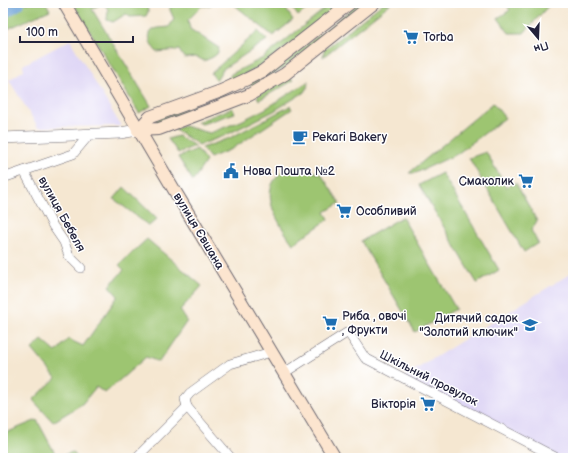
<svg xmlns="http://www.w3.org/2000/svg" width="576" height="461" font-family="'Balsamiq Sans',sans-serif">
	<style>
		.built { fill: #ded5f5 }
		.green { fill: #9dc571; stroke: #607456 }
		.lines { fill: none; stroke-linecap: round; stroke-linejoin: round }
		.river { stroke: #6aa0d7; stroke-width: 14 }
		.minor-casing { stroke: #6c6770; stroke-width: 10 }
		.tertiary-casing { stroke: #6c6770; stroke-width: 12 }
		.secondary-casing { stroke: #6c6770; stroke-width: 14 }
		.minor { stroke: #fff; stroke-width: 9 }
		.tertiary { stroke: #fff; stroke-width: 11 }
		.secondary { stroke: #fce5cf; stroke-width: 12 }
		.labels { text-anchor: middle; stroke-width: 3; stroke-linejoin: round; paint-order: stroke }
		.poi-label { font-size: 12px; fill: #22223b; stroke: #fff; text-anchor: start }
		.street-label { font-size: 12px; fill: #22223b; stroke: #fff }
	</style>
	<rect width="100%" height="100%" fill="#fff"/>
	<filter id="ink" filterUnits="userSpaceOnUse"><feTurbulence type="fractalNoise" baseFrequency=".025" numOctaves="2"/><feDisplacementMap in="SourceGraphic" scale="8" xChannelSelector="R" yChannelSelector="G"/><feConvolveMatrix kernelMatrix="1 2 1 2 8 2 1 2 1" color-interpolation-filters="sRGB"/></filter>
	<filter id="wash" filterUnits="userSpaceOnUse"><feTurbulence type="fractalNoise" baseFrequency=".012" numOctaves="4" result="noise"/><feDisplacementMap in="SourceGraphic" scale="16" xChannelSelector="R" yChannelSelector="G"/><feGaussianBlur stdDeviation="0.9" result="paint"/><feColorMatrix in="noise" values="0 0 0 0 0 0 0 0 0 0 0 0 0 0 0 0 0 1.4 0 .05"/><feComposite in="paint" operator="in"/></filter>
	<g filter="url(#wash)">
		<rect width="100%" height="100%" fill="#f5e7d1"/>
		<!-- built -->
		<g class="built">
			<polygon points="70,40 121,126 38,127 9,80 24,70 23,65"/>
			<polygon points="573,272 573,458 557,458 402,378"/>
		</g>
		<!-- green -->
		<g class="green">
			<polygon points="24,3 46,3 50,10 3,31 3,15"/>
			<polygon points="73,3 147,3 148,12 146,16 130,17 126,14 113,22 107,20 108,10 106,6 101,4 92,9 151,106 139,113"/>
			<path d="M 178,3 L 214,3 L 208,6 L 202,6 L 188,20 L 190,29 L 219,48 L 218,53 L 213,57 L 204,61 L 197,57 L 184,58 L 179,50 L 157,52 C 152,47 145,35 153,30 C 157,27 164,28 169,27 L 174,19 L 170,10 L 170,5 Z"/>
			<polygon points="232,3 282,3 293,20 273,36"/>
			<polygon points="289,3 314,3 298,16"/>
			<polygon points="332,3 342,3 280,52 255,69 227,83 231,74 263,58"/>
			<polygon points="359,3 366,3 284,68 252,87 250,83 285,62"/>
			<polygon points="383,3 391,3 323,57 324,50"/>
			<polygon points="505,3 551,3 524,33 509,33 498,18 510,10"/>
			<polygon points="258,31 267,40 223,69 216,80 211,73"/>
			<polygon points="289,78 294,80 259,100 257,96"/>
			<polygon points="309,81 306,91 274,111 224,136 199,145 174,129 184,126 210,133 241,121 265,109"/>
			<polygon points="224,94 227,98 157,125 154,120"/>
			<polygon points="493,103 505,118 457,154 416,173 409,173"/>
			<polygon points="290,106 292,109 232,149 210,158 202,148 230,138"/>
			<polygon points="232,108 235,113 202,124 197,122"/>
			<polygon points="178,136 195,146 178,153 168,139"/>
			<polygon points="197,149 206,161 193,181 178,157"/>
			<polygon points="486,152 506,187 516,183 537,221 531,230 538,243 524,252 469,158"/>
			<path d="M 302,168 L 321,174 L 340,203 L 325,212 L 329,219 L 293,244 C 281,227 259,196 277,177 C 284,169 292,168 302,168 Z"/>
			<polygon points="442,173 499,270 477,283 419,185"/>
			<polygon points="124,187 157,219 149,226 114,199"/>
			<polygon points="402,217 456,309 415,332 361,241"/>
			<polygon points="147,239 202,286 180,310 187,321 159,362 146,357 105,393 96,387 82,404 53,422 33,400 56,378 32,349 42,340 56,352 68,339 83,346 118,296 109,286 124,270 119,265"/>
			<polygon points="37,420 57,457 73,452 77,458 11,458 8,452 3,454 3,434"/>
		</g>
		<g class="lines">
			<!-- river -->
			<polyline class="river" points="3,12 18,3"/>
		</g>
	</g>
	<g filter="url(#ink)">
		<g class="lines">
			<!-- minor casing -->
			<g class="minor-casing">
				<g id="minor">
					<polyline points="24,171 53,226 64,242 69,256 81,268"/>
					<polyline points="3,178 73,154 89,135"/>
					<polyline points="284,373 348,332 365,358 557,458"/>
					<polyline points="136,458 187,407"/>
					<polyline points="231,458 187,407 185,399 190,393 230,364 271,352"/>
				</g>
			</g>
			<!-- tertiary casing -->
			<g class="tertiary-casing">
				<polyline id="tertiary" points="3,138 120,133 138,130"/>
			</g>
			<!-- secondary casing -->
			<g class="secondary-casing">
				<g id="secondary">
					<polyline points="64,3 176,193 335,458"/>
					<polyline points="138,130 159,129 215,108 249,95 285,74 374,3"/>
					<polyline points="138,130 150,117 221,91 247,79 263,71 350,3"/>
				</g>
			</g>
			<!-- minor -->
			<use href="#minor" class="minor"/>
			<!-- tertiary -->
			<use href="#tertiary" class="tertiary"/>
			<!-- secondary -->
			<use href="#secondary" class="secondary"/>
		</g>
	</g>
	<!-- icons -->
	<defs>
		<g id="supermarket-bare" transform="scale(1.2)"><path d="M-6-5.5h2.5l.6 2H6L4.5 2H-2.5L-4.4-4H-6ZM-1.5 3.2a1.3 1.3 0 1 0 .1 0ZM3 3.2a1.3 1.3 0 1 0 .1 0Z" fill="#1f6fb2" stroke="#fff" stroke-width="2.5" paint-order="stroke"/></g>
		<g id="cafe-bare" transform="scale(1.2)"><path d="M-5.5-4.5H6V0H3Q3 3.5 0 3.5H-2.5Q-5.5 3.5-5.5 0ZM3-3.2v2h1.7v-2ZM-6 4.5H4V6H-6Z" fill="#1f6fb2" stroke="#fff" stroke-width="2.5" paint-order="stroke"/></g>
		<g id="civic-bare" transform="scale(1.2)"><path d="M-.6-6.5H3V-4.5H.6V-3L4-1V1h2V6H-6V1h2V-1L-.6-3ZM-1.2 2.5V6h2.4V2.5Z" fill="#1f6fb2" stroke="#fff" stroke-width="2.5" paint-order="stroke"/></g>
		<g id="school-bare" transform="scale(1.2)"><path d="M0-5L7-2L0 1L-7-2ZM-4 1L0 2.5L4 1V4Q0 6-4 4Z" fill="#1f6fb2" stroke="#fff" stroke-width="2.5" paint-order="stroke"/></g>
	</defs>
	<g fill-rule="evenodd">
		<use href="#supermarket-bare" x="411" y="37"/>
		<use href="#cafe-bare" x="300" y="137"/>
		<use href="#civic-bare" x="231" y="171"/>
		<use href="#supermarket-bare" x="526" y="181"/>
		<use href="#supermarket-bare" x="344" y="211"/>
		<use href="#supermarket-bare" x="330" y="323"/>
		<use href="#school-bare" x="530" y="325"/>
		<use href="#supermarket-bare" x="428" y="404"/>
	</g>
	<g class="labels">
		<!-- poi labels -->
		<g class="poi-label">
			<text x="423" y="41">Torba</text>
			<text x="312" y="141">Pekari Bakery</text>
			<text x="243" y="175">Нова Пошта №2</text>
			<text x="514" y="185" text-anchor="end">Смаколик</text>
			<text x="356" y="215">Особливий</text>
			<text x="342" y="320">Риба , овочі<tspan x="342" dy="14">, Фрукти</tspan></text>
			<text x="518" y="322" text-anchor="end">Дитячий садок<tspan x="518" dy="14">"Золотий ключик"</tspan></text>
			<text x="416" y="408" text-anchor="end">Вікторія</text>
		</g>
		<!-- street labels -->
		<g class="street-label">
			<text transform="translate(62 214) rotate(61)" y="4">вулиця Бебеля</text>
			<text transform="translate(199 231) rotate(59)" y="4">вулиця Євшана</text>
			<text transform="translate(429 378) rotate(27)" y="4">Шкільний провулок</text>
		</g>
	</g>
	<!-- margin -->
	<rect width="576" height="461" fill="none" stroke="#fff" stroke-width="16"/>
	<!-- north arrow -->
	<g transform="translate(538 38) rotate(161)" stroke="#ffffff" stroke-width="3" paint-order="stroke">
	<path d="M0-3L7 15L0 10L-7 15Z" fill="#22223b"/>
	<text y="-6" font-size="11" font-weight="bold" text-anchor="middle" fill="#22223b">Пн</text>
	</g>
	<!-- scale -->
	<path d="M20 36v6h113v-6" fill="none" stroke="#22223b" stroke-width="2"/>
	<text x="26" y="36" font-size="12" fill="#22223b" stroke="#ffffff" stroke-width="3" paint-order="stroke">100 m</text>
</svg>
